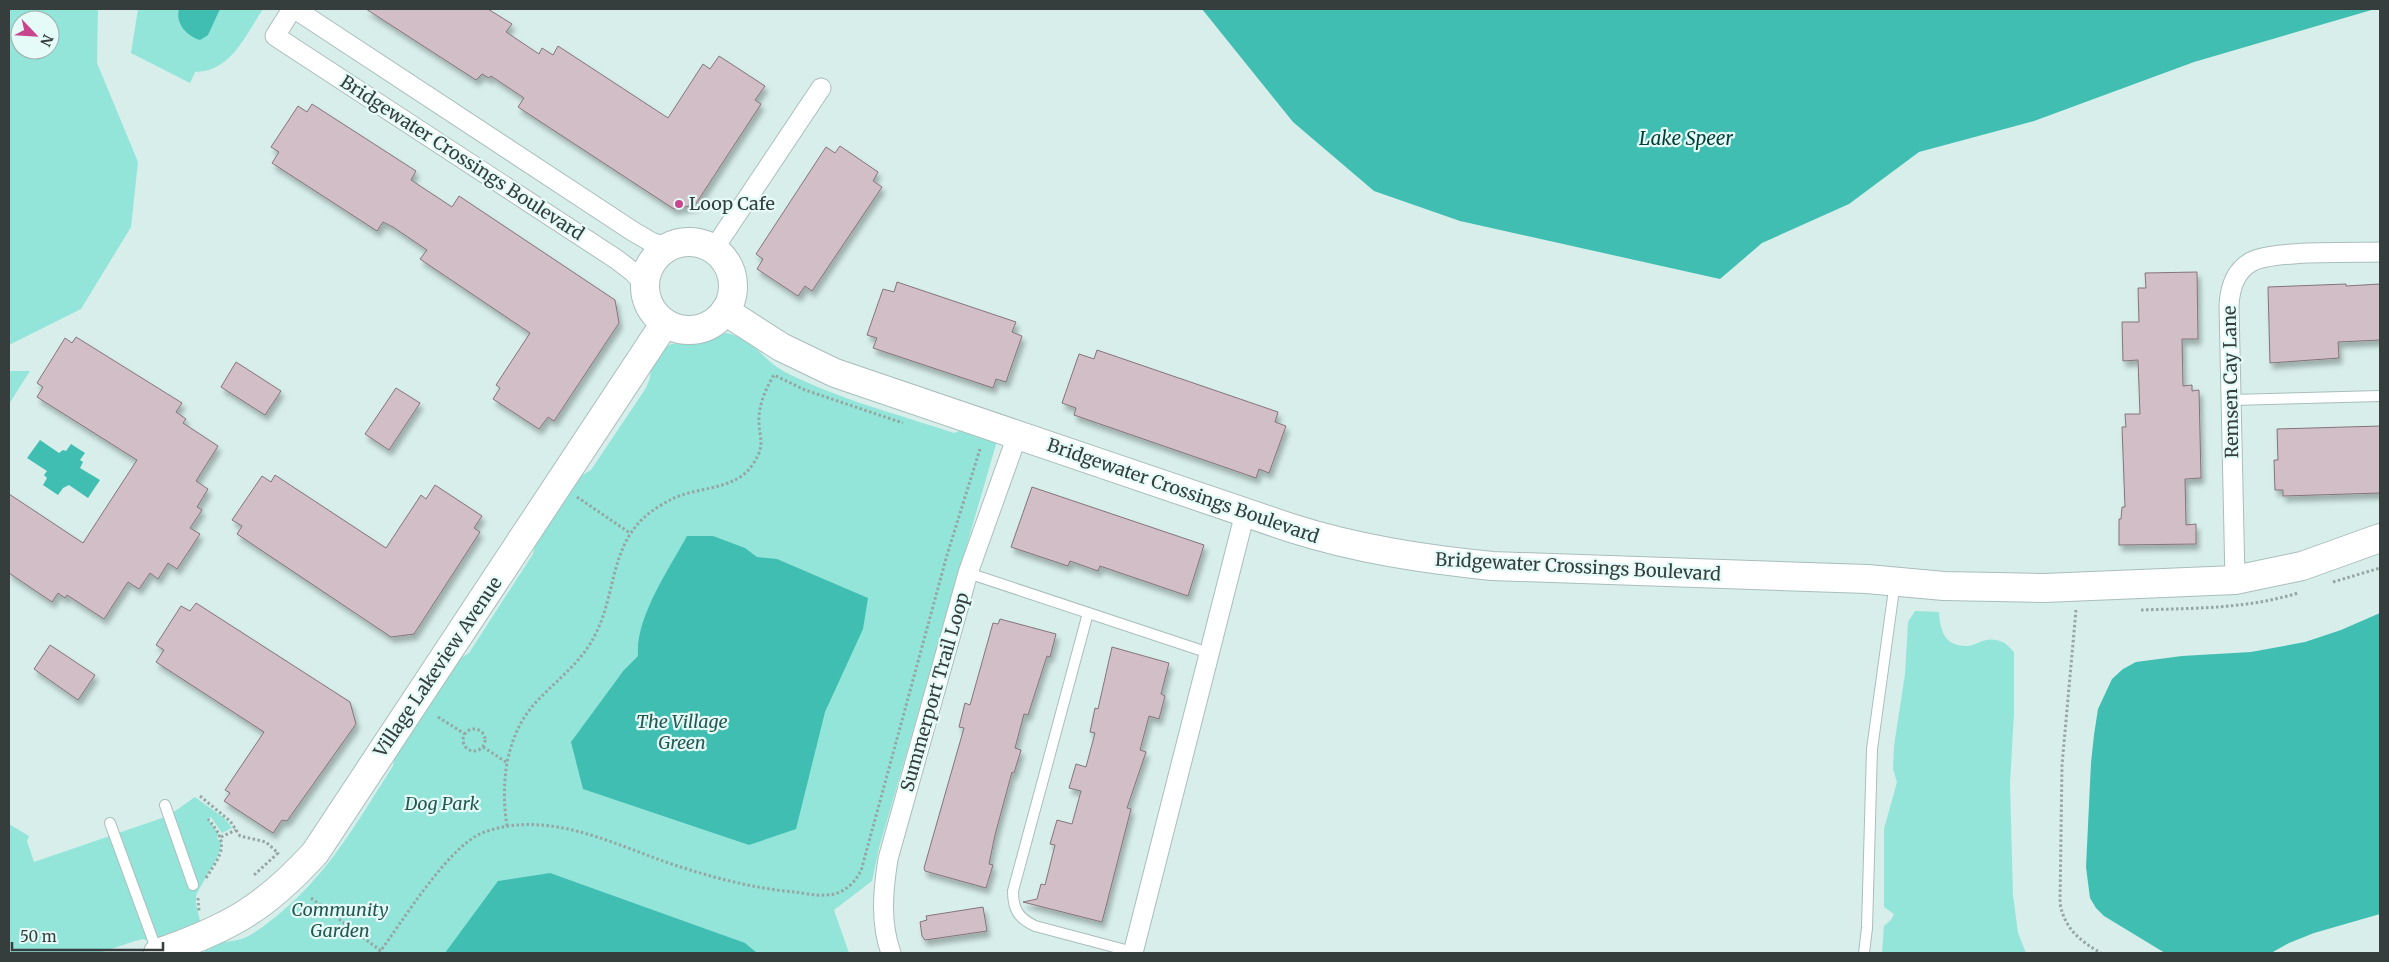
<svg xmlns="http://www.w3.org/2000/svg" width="2389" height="962" font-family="Merriweather,serif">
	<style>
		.green { fill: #93e5da; fill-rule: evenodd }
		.water { fill: #3fbeb1 }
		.building { fill: #d1bec6; stroke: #85747b; filter: url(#shadow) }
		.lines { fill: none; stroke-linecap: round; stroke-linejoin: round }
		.lane-casing { stroke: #a9bebb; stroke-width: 12 }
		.street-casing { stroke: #a9bebb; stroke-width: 21 }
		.secondary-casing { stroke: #a9bebb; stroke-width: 30 }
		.path { stroke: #95a6a3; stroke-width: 3; stroke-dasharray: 2.5 2.5; stroke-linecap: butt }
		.lane { stroke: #fff; stroke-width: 10 }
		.street { stroke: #fff; stroke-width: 19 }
		.secondary { stroke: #fff; stroke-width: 28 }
		.poi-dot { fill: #c8468e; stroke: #e4fbf7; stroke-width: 2 }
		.labels { text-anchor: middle; stroke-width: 4.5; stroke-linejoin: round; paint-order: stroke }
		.street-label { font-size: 18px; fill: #353e3c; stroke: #e4fbf7 }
		.poi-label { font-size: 18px; fill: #353e3c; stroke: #e4fbf7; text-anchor: start }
		.park-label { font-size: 18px; font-style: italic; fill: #245852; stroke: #e4fbf7 }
		.water-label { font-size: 19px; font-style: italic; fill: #023e39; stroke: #e4fbf7 }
	</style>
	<defs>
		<filter id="shadow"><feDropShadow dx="3" dy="5.5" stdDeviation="2.5" flood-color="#0004"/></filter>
	</defs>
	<rect width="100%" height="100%" fill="#d7eeea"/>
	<!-- green -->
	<g class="green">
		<path d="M 9,9 L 98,9 L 97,63 L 138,162 L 131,227 L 81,309 L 9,345 ZM 20,20 L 50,20 L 50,50 L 20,50 Z"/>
		<path d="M 138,9 L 263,9 C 245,36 231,72 195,72 L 190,83 L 131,53 Z"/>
		<path d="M 726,333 C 756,339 759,358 785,372 C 838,399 897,414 954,433 L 965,429 L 997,441 L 879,848 L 872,881 L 834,910 L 849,953 L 204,953 C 211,940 229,943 241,939 C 254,935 269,922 279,914 C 329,873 359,819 393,766 L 395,753 L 456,661 L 469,653 L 533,554 L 536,540 L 574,480 L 591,470 L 646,388 L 650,378 L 651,365 L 663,349 L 671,344 L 698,342 Z"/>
		<polygon points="9,371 30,371 9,404"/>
		<path d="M 1915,611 L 1939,612 C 1940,631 1945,647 1968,646 C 1979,645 1985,635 2002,642 C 2006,643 2011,649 2014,652 L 2014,713 L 2010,783 L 2013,895 L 2018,933 L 2026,953 L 1882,953 L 1884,926 L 1891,920 L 1894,914 L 1884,907 L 1884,829 L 1897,782 L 1893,769 L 1894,746 L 1905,674 L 1908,622 Z"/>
		<path d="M 195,797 L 224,818 L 232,828 L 222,833 L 211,817 L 208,819 L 219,835 L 217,837 L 218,840 L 221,839 C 224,853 202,881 196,896 L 196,904 L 201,925 L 152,942 L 143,939 L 135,941 L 99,953 L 9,953 L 9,824 L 29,836 L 27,841 L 34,862 L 168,816 Z"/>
	</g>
	<!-- water -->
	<g class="water">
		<path d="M 179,9 L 220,9 L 208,35 L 200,40 C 187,36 175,24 179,9 Z"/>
		<polygon points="1202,9 2375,9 2194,62 2034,121 1919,152 1849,204 1762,243 1720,279 1460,221 1374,191 1293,122"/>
		<polygon points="40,440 59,453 63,450 66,451 71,444 85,453 80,460 83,462 80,468 100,480 88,498 69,485 63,488 58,495 43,485 47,478 44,475 47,471 27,458"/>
		<path d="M 687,536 L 713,536 L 745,548 L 757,557 L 777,559 L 868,598 L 863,629 L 825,712 L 796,829 L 749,845 L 583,789 L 571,742 L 624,670 L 638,656 C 635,618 669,569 687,536 Z"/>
		<polygon points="2380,613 2380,914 2314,933 2289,943 2271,953 2165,953 2104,916 2096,908 2090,898 2086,867 2091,763 2094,735 2098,709 2112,679 2123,669 2136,662 2182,656 2251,652 2305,642 2341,630"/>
		<polygon points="550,873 745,943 757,953 445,953 498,881"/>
	</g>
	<!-- building -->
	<g class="building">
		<polygon points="366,9 488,9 512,24 506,32 539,54 542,48 553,55 558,46 668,118 703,64 710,69 719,56 765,86 755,100 761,104 695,205 674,209 518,107 524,98 491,76 489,78 482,74 476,80"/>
		<polygon points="312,104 416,171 411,180 452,207 459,196 615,300 619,323 554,421 548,417 539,429 493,399 500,388 496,385 530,333 420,259 427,250 393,227 383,222 377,231 272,163 279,152 271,147 298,106 307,112"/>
		<polygon points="840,146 878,172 873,181 882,187 812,291 805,286 798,296 757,269 763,259 756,254 826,147 835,153"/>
		<polygon points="2197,272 2198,339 2182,339 2183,386 2192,385 2192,391 2199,390 2201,478 2185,479 2186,525 2196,524 2196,544 2119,545 2119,519 2121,519 2122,507 2125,507 2122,427 2126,427 2125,414 2140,414 2138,360 2123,361 2122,322 2139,322 2138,288 2146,288 2145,273"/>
		<polygon points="897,282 1016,322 1012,332 1022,336 1006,382 996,379 993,388 873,348 877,338 867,335 883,289 894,292"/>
		<polygon points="2346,284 2346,286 2380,284 2380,340 2338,342 2339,358 2270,363 2268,287"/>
		<polygon points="76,337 182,403 176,412 186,419 183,423 218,446 196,481 208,489 197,507 202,510 190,528 200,534 177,569 168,563 158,579 150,573 139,589 128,582 104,619 67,595 65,598 58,593 52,602 9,573 9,494 83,543 137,460 37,397 43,387 37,383 65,338 72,343"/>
		<polygon points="1097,350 1278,412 1275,422 1286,426 1269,473 1259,469 1256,478 1074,415 1076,408 1062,403 1079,354 1094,359"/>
		<polygon points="236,362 281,391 265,415 221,387"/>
		<polygon points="396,388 420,403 389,450 365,434"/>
		<polygon points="2380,426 2380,493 2283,496 2283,490 2275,490 2274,460 2278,460 2277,429"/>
		<polygon points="275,475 386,548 421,495 426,499 435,485 482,516 474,528 480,532 414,634 391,637 237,534 242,526 232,520 262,476 271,482"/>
		<polygon points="1032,487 1204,545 1188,596 1100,566 1098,571 1070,561 1068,566 1011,547"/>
		<polygon points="196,603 350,702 356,724 287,821 282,820 273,833 224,801 230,793 225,790 264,732 156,662 164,650 156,645 181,606 190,611"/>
		<polygon points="1000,619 1056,634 1050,657 1047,656 1028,715 1024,714 1015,748 1021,750 1014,773 1012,772 995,835 989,864 993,865 986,888 925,871 924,868 964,728 959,727 965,703 970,705 993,623 998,624"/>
		<polygon points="50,645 95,675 78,700 34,669"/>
		<polygon points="1112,647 1169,663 1161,694 1165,696 1159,719 1149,716 1140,750 1146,752 1127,808 1131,809 1102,922 1023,902 1037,899 1041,884 1045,885 1055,845 1050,844 1057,820 1072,824 1081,791 1069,788 1076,764 1086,767 1095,733 1090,732 1095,708 1098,709"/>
		<polygon points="983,907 987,931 925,940 922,936 920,922 927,920 926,916"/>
	</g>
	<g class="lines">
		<!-- lane casing -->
		<g class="lane-casing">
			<g id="lane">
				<polyline points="2232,400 2380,396"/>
				<polyline points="968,573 1209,653"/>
				<path d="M 1088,613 L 1013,891 C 1013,909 1018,918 1035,926 L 1133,952"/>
				<polyline points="165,805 193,885"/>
				<polyline points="110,823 157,951"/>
				<polyline points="1864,953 1867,928 1872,749 1895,582"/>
			</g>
		</g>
		<!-- street casing -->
		<g class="street-casing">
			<g id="street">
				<polyline points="292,9 275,36 616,259 633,272 645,285"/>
				<polyline points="295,9 634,232 653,243 668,247"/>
				<polyline points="713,250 821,88"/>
				<path d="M 2235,580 L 2229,305 C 2230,288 2235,271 2251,262 C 2272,250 2352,253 2380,252"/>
				<path d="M 891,953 C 880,922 883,891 888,859 L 968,573 L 1017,436"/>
				<polyline points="1133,953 1245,513"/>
			</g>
		</g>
		<!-- secondary casing -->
		<g class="secondary-casing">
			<g id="secondary">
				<circle cx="689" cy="286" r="44"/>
				<path d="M 725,311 L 781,347 L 835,373 L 1291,528 C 1357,549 1423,559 1492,566 L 1867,579 L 1944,586 L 2044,588 L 2235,580 L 2302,566 L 2380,538"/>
				<path d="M 158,953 C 229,928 264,909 315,853 L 665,323"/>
			</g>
		</g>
		<!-- path -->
		<g class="path">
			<polyline points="577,497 630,533"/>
			<polyline points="2333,582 2380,568"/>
			<path d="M 2076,610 L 2062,765 L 2060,903 C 2064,928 2080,941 2101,953"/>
			<path d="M 2141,610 C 2195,608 2247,609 2298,593"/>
			<polyline points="438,717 465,734"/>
			<circle cx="474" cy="740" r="11"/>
			<polyline points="483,747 506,762"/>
			<polyline points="200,796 230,821 240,836 266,842 278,853 253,876"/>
			<path d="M 507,826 C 500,782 506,732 539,699 C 560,677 584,660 597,631 C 616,591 611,545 647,515 C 654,509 664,503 672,499 C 698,486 736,491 753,464 C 767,443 758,438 759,417 C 760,402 766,388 774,375 L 805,390 L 903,423"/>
			<polyline points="221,837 236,830"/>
			<path d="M 206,878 C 222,853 230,844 208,819"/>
			<polyline points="198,898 199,912"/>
			<polyline points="311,898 381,951"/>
			<path d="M 379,953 C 403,921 447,848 482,833 C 510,822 540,823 568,829 C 609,838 647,857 687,869 C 722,880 759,889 795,892 C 804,893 815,896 825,895 C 842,895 853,885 861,871 L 947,555 L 980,449"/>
		</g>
		<!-- lane -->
		<use href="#lane" class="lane"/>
		<!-- street -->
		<use href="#street" class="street"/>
		<!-- secondary -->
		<use href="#secondary" class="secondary"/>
	</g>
	<!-- markers -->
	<circle class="poi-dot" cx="679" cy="204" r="5"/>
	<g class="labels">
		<!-- street labels -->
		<g class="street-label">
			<text transform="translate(462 158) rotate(33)" y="6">Bridgewater Crossings Boulevard</text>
			<text transform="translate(2231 382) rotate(-91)" y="6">Remsen Cay Lane</text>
			<text transform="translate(1183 491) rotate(19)" y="6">Bridgewater Crossings Boulevard</text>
			<text transform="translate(1578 567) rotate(3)" y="6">Bridgewater Crossings Boulevard</text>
			<text transform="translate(438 667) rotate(-56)" y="6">Village Lakeview Avenue</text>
			<text transform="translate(935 692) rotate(-74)" y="6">Summerport Trail Loop</text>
		</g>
		<!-- poi labels -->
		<g class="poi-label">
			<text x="689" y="210">Loop Cafe</text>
		</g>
		<!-- park labels -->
		<g class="park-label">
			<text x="682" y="728">The Village<tspan x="682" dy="21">Green</tspan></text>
			<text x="442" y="810">Dog Park</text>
			<text x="340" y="916">Community<tspan x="340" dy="21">Garden</tspan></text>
		</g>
		<!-- water labels -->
		<g class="water-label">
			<text x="1686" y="145">Lake Speer</text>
		</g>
	</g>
	<!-- border -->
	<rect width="2389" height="962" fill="none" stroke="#353e3c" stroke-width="20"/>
	<!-- north arrow -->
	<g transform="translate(35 35) rotate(115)"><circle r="24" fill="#e4fbf7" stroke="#9eafac"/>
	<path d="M0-4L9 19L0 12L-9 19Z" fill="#c8468e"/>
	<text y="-8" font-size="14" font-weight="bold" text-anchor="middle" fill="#353e3c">N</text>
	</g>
	<!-- scale -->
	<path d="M12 942v8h151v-8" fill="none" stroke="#353e3c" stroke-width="2.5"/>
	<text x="20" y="942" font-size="15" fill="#353e3c" stroke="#e4fbf7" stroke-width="4" paint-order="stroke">50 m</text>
</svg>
